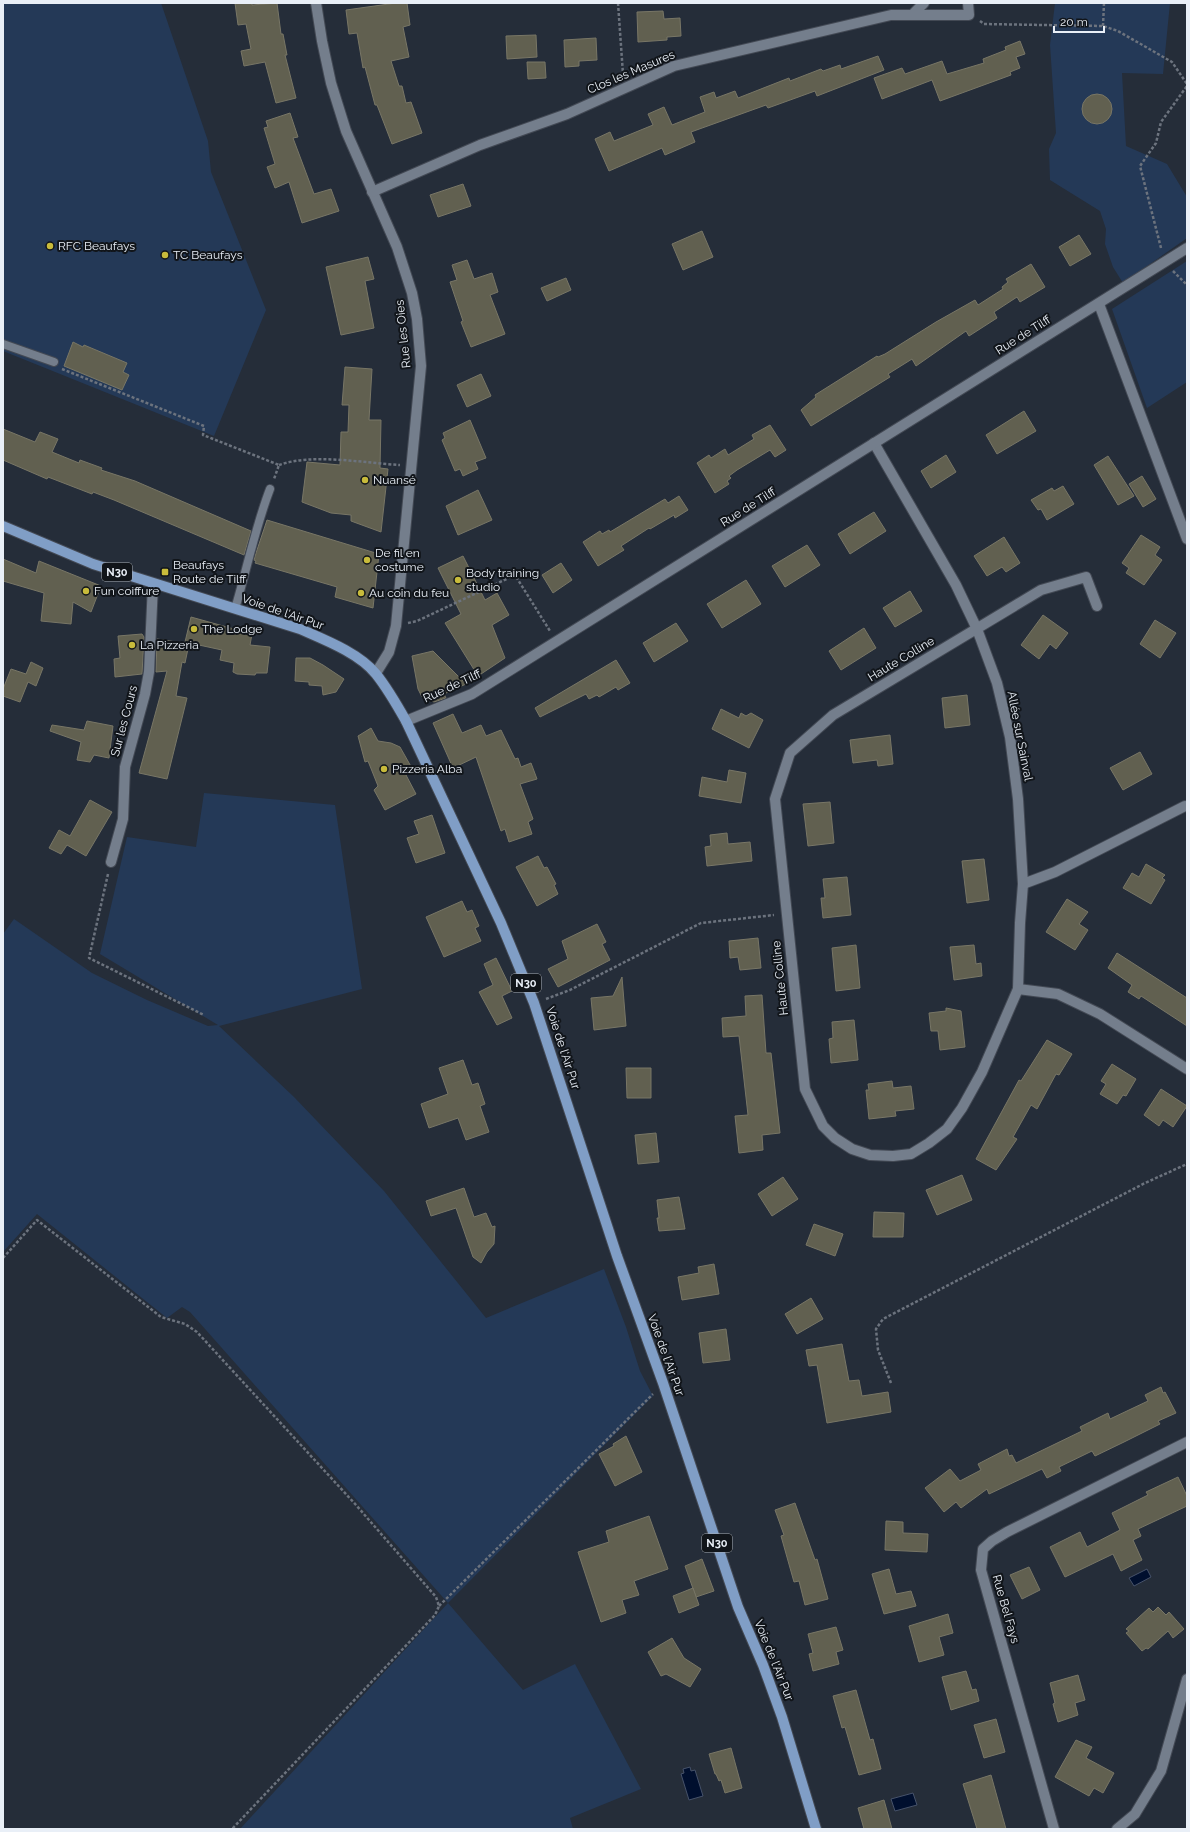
<svg xmlns="http://www.w3.org/2000/svg" width="1190" height="1832" font-family="Raleway,sans-serif">
	<style>
		.green { fill: #243957 }
		.water { fill: #000f2e; stroke: #46526a }
		.building { fill: #616050; stroke: #787666 }
		.lines { fill: none; stroke-linecap: round; stroke-linejoin: round }
		.service-casing { stroke: #434954; stroke-width: 10 }
		.minor-casing { stroke: #434954; stroke-width: 12 }
		.secondary-casing { stroke: #434954; stroke-width: 12 }
		.primary-casing { stroke: #434954; stroke-width: 12 }
		.path { stroke: #6c737e; stroke-width: 2.5; stroke-dasharray: 3 2; stroke-linecap: butt }
		.service { stroke: #747e8c; stroke-width: 8 }
		.minor { stroke: #747e8c; stroke-width: 10 }
		.secondary { stroke: #747e8c; stroke-width: 10 }
		.primary { stroke: #809ec6; stroke-width: 10 }
		.poi-dot { fill: #c8bb3b; stroke: #11151a; stroke-width: 1.5 }
		.labels { text-anchor: middle; stroke-width: 4; stroke-linejoin: round; paint-order: stroke }
		.shield { fill: #11151a; stroke: #a8aeb5; stroke-width: 1 }
		.shield-label { font-size: 11px; font-weight: bold; fill: #e9eff7 }
		.street-label { font-size: 12px; fill: #e9eff7; stroke: #11151a }
		.poi-label { font-size: 12px; fill: #e9eff7; stroke: #11151a; text-anchor: start }
	</style>
	<rect width="100%" height="100%" fill="#252d39"/>
	<!-- green -->
	<g class="green">
		<polygon points="3,3 161,3 208,141 211,172 266,310 214,436 3,351"/>
		<polygon points="1055,3 1170,3 1163,74 1122,73 1126,146 1167,164 1187,197 1187,238 1123,283 1113,267 1105,244 1106,229 1100,211 1050,180 1049,149 1056,133 1050,45"/>
		<polygon points="1187,261 1187,382 1147,408 1112,309"/>
		<polygon points="204,793 335,805 362,989 219,1026 294,1097 384,1191 486,1318 604,1269 626,1327 640,1371 653,1396 448,1603 523,1690 575,1664 641,1789 570,1818 573,1829 240,1829 448,1603 190,1312 182,1307 167,1318 37,1214 3,1252 3,934 14,919 92,973 147,1000 208,1026 218,1025 100,954 127,837 196,847"/>
	</g>
	<!-- water -->
	<g class="water">
		<polygon points="1147,1569 1151,1577 1134,1586 1129,1578"/>
		<polygon points="690,1767 691,1771 695,1770 703,1796 689,1800 681,1774 684,1773 683,1769"/>
		<polygon points="913,1793 917,1805 895,1811 891,1799"/>
	</g>
	<!-- building -->
	<g class="building">
		<polygon points="235,3 252,3 252,5 277,3 281,34 283,34 287,55 285,55 296,98 276,103 265,62 244,66 241,51 251,49 246,24 238,25"/>
		<polygon points="396,3 407,3 410,25 403,27 409,57 391,61 399,86 402,86 406,103 411,102 422,133 392,144 377,105 375,105 365,67 363,68 357,33 349,34 346,10"/>
		<polygon points="663,11 664,19 680,18 681,36 667,37 667,40 638,42 637,12"/>
		<polygon points="536,35 537,57 507,59 506,36"/>
		<polygon points="596,38 597,60 579,61 579,66 565,67 564,40"/>
		<polygon points="1020,41 1025,54 1016,57 1020,68 1010,72 1011,75 940,101 932,80 882,99 874,78 902,68 905,74 942,61 947,74 984,63 983,59 1006,50 1005,47"/>
		<polygon points="878,56 884,70 817,96 815,91 768,108 766,105 691,132 695,142 665,155 662,148 609,171 595,139 610,132 614,141 653,125 648,114 664,107 672,125 705,112 700,97 714,92 716,98 735,91 738,98 789,78 790,81 821,69 823,71 840,65 841,69"/>
		<polygon points="527,62 545,62 546,78 528,79"/>
		<circle cx="1097" cy="109" r="15"/>
		<polygon points="290,113 298,137 293,138 314,194 331,189 339,211 302,223 289,182 275,188 267,167 275,164 264,128 268,127 266,121"/>
		<polygon points="463,184 471,206 438,217 430,195"/>
		<polygon points="702,231 713,257 683,270 672,244"/>
		<polygon points="1079,235 1091,254 1070,266 1059,247"/>
		<polygon points="368,257 374,279 365,281 374,328 341,335 326,267"/>
		<polygon points="467,260 474,279 492,273 498,292 490,295 505,334 471,347 461,322 463,321 450,282 457,280 452,265"/>
		<polygon points="1031,264 1045,287 1020,302 1017,297 994,312 997,318 969,336 966,331 916,366 912,359 888,374 890,377 811,426 801,410 816,397 815,395 877,356 878,357 885,354 936,322 975,300 978,305 1003,289 1002,287 1008,282 1006,279"/>
		<polygon points="566,278 571,290 547,301 541,288"/>
		<polygon points="73,342 83,347 84,345 127,363 123,372 129,375 122,390 64,366"/>
		<polygon points="345,367 372,369 369,420 381,420 380,468 388,469 381,532 351,521 351,515 331,513 302,502 307,462 340,465 341,432 348,432 349,405 342,405"/>
		<polygon points="481,374 491,396 467,407 457,385"/>
		<polygon points="1024,411 1036,431 997,454 986,435"/>
		<polygon points="470,420 486,458 475,462 478,469 463,476 460,469 455,471 442,440 445,438 443,433"/>
		<polygon points="770,425 786,450 775,457 770,450 737,470 729,476 731,478 727,481 729,484 715,493 697,463 709,455 711,458 725,449 728,455 754,439 752,435"/>
		<polygon points="3,429 35,442 40,432 58,439 52,452 79,463 80,460 102,468 101,470 135,481 251,531 244,555 114,500 93,492 92,494 48,477 47,479 3,460"/>
		<polygon points="946,455 956,472 931,488 921,471"/>
		<polygon points="1108,456 1134,496 1118,505 1094,465"/>
		<polygon points="1142,476 1156,499 1143,507 1129,484"/>
		<polygon points="1063,486 1074,504 1047,520 1041,509 1038,510 1031,500 1052,488 1054,491"/>
		<polygon points="478,490 492,520 458,535 446,506"/>
		<polygon points="679,496 688,510 675,518 674,515 650,529 649,528 621,546 624,550 598,566 583,542 600,531 602,534 609,530 610,532 665,499 668,503"/>
		<polygon points="874,512 886,531 850,554 838,534"/>
		<polygon points="267,520 379,554 373,608 335,597 337,587 255,563 256,561 254,560 257,550"/>
		<polygon points="1141,535 1160,547 1155,555 1162,560 1144,585 1126,573 1129,568 1122,563"/>
		<polygon points="1004,537 1020,563 1006,572 1002,567 987,576 974,556"/>
		<polygon points="807,545 820,565 785,587 772,566"/>
		<polygon points="463,556 485,600 497,593 509,615 492,625 505,658 478,676 445,623 461,614 438,568"/>
		<polygon points="3,559 36,573 39,561 101,586 91,612 73,602 71,624 41,621 44,593 3,581"/>
		<polygon points="561,563 572,580 553,593 542,575"/>
		<polygon points="746,580 761,604 722,628 707,604"/>
		<polygon points="910,591 922,611 895,627 883,608"/>
		<polygon points="1043,615 1068,633 1056,649 1050,644 1039,659 1021,645"/>
		<polygon points="191,617 252,634 250,645 270,647 267,673 256,673 255,675 237,674 233,672 234,663 220,660 222,650 185,642"/>
		<polygon points="1155,620 1176,633 1160,658 1140,644"/>
		<polygon points="676,623 688,641 654,662 643,643"/>
		<polygon points="864,628 876,648 841,670 829,651"/>
		<polygon points="142,634 144,637 142,674 115,677 114,659 120,658 118,636"/>
		<polygon points="157,639 189,644 185,663 182,662 176,696 187,698 167,779 139,773 167,671 156,672"/>
		<polygon points="433,651 466,684 444,694 446,698 434,702 422,697 418,689 412,656"/>
		<polygon points="296,658 310,658 323,665 344,679 336,692 323,695 322,686 309,685 309,682 295,681"/>
		<polygon points="616,660 630,683 618,690 616,687 599,697 597,695 589,699 586,694 540,717 535,708"/>
		<polygon points="31,662 43,668 36,686 28,682 20,702 3,696 3,689 11,669 26,674"/>
		<polygon points="967,695 970,725 945,728 942,698"/>
		<polygon points="721,709 739,718 741,713 746,716 751,713 763,720 749,748 712,729"/>
		<polygon points="453,714 462,733 481,725 486,736 501,730 515,759 518,758 521,767 531,763 537,779 520,784 533,819 528,822 532,834 509,842 505,829 501,831 476,757 453,768 433,723"/>
		<polygon points="87,721 113,726 109,758 94,755 90,762 77,760 81,742 50,731 52,725 84,730"/>
		<polygon points="371,728 378,741 391,743 400,747 413,770 406,775 416,794 385,810 374,790 378,786 368,761 365,762 358,736"/>
		<polygon points="890,735 893,764 878,766 877,760 853,763 850,740"/>
		<polygon points="1140,752 1152,774 1123,790 1110,768"/>
		<polygon points="729,770 746,773 741,803 699,796 702,777 727,782"/>
		<polygon points="90,800 112,812 86,856 67,845 61,854 49,848 59,830 70,836"/>
		<polygon points="830,802 834,843 808,846 803,804"/>
		<polygon points="432,815 445,853 416,863 407,838 419,834 414,821"/>
		<polygon points="727,833 728,844 750,842 752,861 707,866 705,847 711,846 710,835"/>
		<polygon points="538,856 544,868 547,867 556,884 554,885 558,894 537,906 516,867"/>
		<polygon points="984,859 989,900 967,903 962,861"/>
		<polygon points="1146,864 1165,875 1162,878 1165,880 1151,904 1123,888 1132,873 1139,877"/>
		<polygon points="847,877 851,915 823,918 821,898 825,898 823,879"/>
		<polygon points="1067,899 1088,912 1079,924 1088,930 1075,950 1046,932"/>
		<polygon points="462,901 467,912 472,910 479,926 475,928 481,941 444,957 426,917"/>
		<polygon points="597,924 606,942 602,944 610,960 558,987 548,969 568,959 562,941"/>
		<polygon points="758,938 761,968 740,970 738,957 730,958 729,941"/>
		<polygon points="856,945 860,988 836,991 832,948"/>
		<polygon points="974,945 976,964 981,963 982,976 954,980 950,947"/>
		<polygon points="1117,953 1187,998 1187,1026 1141,996 1139,999 1128,992 1132,985 1108,968"/>
		<polygon points="496,958 512,991 502,996 512,1018 497,1025 479,992 493,985 484,964"/>
		<polygon points="622,977 626,1026 594,1030 591,998 613,996"/>
		<polygon points="762,995 766,1053 771,1053 780,1133 762,1135 763,1150 739,1153 735,1116 748,1115 739,1036 723,1037 722,1018 746,1016 745,996"/>
		<polygon points="946,1008 961,1011 965,1047 940,1050 938,1031 931,1031 929,1013 946,1011"/>
		<polygon points="854,1020 858,1060 831,1063 829,1039 833,1038 832,1022"/>
		<polygon points="1047,1040 1072,1054 1059,1075 1056,1074 1037,1109 1031,1105 1013,1137 1017,1139 996,1170 976,1159 1019,1080 1021,1081"/>
		<polygon points="463,1060 472,1085 478,1083 485,1104 480,1106 489,1132 466,1140 458,1118 429,1128 421,1104 448,1094 439,1068"/>
		<polygon points="1112,1064 1136,1079 1126,1096 1123,1095 1117,1104 1100,1094 1106,1084 1101,1081"/>
		<polygon points="626,1068 651,1068 651,1098 627,1098"/>
		<polygon points="892,1081 893,1088 911,1086 914,1109 895,1111 896,1116 869,1119 866,1090 869,1090 868,1084"/>
		<polygon points="1161,1089 1187,1106 1173,1127 1163,1120 1159,1126 1144,1115"/>
		<polygon points="656,1133 659,1162 638,1164 635,1135"/>
		<polygon points="962,1175 972,1200 937,1215 926,1190"/>
		<polygon points="783,1177 798,1199 772,1216 758,1194"/>
		<polygon points="464,1188 474,1217 486,1213 492,1227 495,1226 494,1244 487,1252 481,1263 473,1257 456,1208 431,1216 426,1201"/>
		<polygon points="679,1197 685,1229 659,1231 657,1218 659,1218 657,1200"/>
		<polygon points="874,1212 904,1213 903,1237 873,1237"/>
		<polygon points="814,1224 843,1234 835,1256 806,1245"/>
		<polygon points="714,1264 719,1294 682,1300 678,1277 699,1273 698,1267"/>
		<polygon points="811,1298 823,1319 797,1334 785,1314"/>
		<polygon points="726,1329 730,1360 703,1363 699,1333"/>
		<polygon points="842,1344 849,1381 859,1380 862,1396 888,1392 891,1412 827,1423 817,1365 809,1366 806,1350"/>
		<polygon points="1161,1387 1163,1393 1165,1392 1176,1413 1158,1421 1160,1424 1124,1442 1095,1456 1092,1451 1059,1467 1061,1471 1047,1478 1042,1469 989,1494 987,1489 961,1508 956,1502 944,1512 925,1488 950,1469 960,1481 981,1470 978,1464 1007,1449 1009,1456 1012,1455 1016,1463 1082,1431 1080,1427 1108,1413 1110,1419 1148,1401 1145,1395"/>
		<polygon points="626,1436 642,1472 615,1486 599,1454 614,1446 613,1444"/>
		<polygon points="1178,1477 1187,1496 1187,1506 1138,1529 1141,1536 1133,1540 1142,1560 1121,1571 1113,1554 1065,1577 1050,1547 1080,1532 1087,1547 1120,1530 1112,1513 1148,1495 1146,1492"/>
		<polygon points="795,1503 815,1560 817,1559 828,1599 805,1605 799,1581 794,1582 781,1536 784,1535 775,1510"/>
		<polygon points="649,1516 668,1569 634,1581 639,1595 622,1600 626,1613 601,1622 578,1552 609,1542 606,1531"/>
		<polygon points="886,1521 903,1522 903,1533 928,1534 927,1552 885,1550"/>
		<polygon points="702,1559 714,1591 696,1597 685,1566"/>
		<polygon points="1029,1567 1040,1590 1022,1599 1010,1575"/>
		<polygon points="889,1569 896,1594 911,1591 916,1606 884,1614 872,1574"/>
		<polygon points="693,1588 699,1605 679,1613 673,1596"/>
		<polygon points="1158,1607 1166,1615 1169,1612 1184,1629 1173,1638 1168,1631 1148,1649 1146,1648 1142,1651 1126,1633 1129,1631 1126,1629 1149,1608 1153,1612"/>
		<polygon points="948,1614 953,1633 939,1637 944,1655 919,1662 909,1626"/>
		<polygon points="836,1627 843,1650 836,1652 839,1664 813,1671 809,1654 813,1653 808,1634"/>
		<polygon points="672,1638 684,1658 701,1669 690,1687 666,1674 661,1676 648,1652"/>
		<polygon points="966,1671 972,1690 976,1689 979,1701 951,1710 942,1677"/>
		<polygon points="1078,1675 1085,1700 1075,1703 1078,1715 1058,1722 1053,1704 1055,1703 1050,1683"/>
		<polygon points="856,1690 870,1740 873,1739 881,1769 859,1775 845,1727 842,1728 833,1696"/>
		<polygon points="996,1719 1005,1752 984,1758 974,1725"/>
		<polygon points="1076,1740 1092,1747 1086,1758 1114,1773 1103,1793 1094,1788 1089,1796 1055,1777"/>
		<polygon points="731,1748 742,1788 725,1793 721,1780 719,1781 716,1774 715,1774 709,1754"/>
		<polygon points="991,1775 1006,1829 977,1829 963,1784"/>
		<polygon points="884,1800 892,1829 864,1829 858,1808"/>
	</g>
	<g class="lines">
		<!-- service casing -->
		<g class="service-casing">
			<g id="service">
				<polyline points="3,344 54,362"/>
				<path d="M 235,609 C 247,569 255,528 270,489"/>
			</g>
		</g>
		<!-- minor casing -->
		<g class="minor-casing">
			<g id="minor">
				<polyline points="316,3 322,41 331,83 346,131 397,247 412,293 417,319 421,366 396,626 389,652 376,673"/>
				<polyline points="912,15 924,3"/>
				<polyline points="372,192 480,145 567,114 674,66 891,15 969,15 968,3"/>
				<polyline points="1099,304 1187,539"/>
				<polyline points="874,443 956,585 977,629 997,683 1010,737 1018,799 1023,884 1020,923 1018,989 982,1072 962,1108 947,1129 929,1143 911,1154 893,1156 870,1155 852,1149 835,1138 823,1126 805,1089 775,799 790,753 833,715 1041,590 1086,577 1097,606"/>
				<polyline points="111,862 123,819 125,767 145,694 149,672 153,584"/>
				<polyline points="1023,884 1055,872 1185,806"/>
				<polyline points="1018,989 1058,994 1100,1014 1187,1069"/>
				<polyline points="1054,1829 981,1570 983,1549 992,1541 1007,1532 1187,1442"/>
				<polyline points="1117,1829 1135,1814 1161,1771 1187,1679"/>
			</g>
		</g>
		<!-- secondary casing -->
		<g class="secondary-casing">
			<polyline id="secondary" points="406,721 472,694 1187,248"/>
		</g>
		<!-- primary casing -->
		<g class="primary-casing">
			<path id="primary" d="M 3,526 L 93,564 L 300,629 C 325,640 359,653 376,674 C 388,689 397,705 406,721 L 501,923 L 534,1003 L 617,1256 L 663,1383 L 738,1607 L 763,1665 L 782,1717 L 816,1829"/>
		</g>
		<!-- path -->
		<g class="path">
			<polyline points="618,3 623,74"/>
			<polyline points="980,21 984,24 1103,26 1118,31 1172,62 1187,84"/>
			<polyline points="1103,26 1104,3"/>
			<polyline points="1161,248 1140,166 1156,143 1161,122 1187,86"/>
			<polyline points="1173,271 1187,285"/>
			<polyline points="62,369 204,426 203,435 279,465 274,479"/>
			<path d="M 279,465 C 313,453 363,463 400,465"/>
			<polyline points="408,623 417,621 515,575 550,631"/>
			<polyline points="108,874 89,958 204,1015"/>
			<polyline points="546,999 570,990 701,923 774,915"/>
			<polyline points="3,1258 37,1220 161,1317 185,1324 197,1332 356,1505 436,1597 439,1606 435,1615 232,1829"/>
			<polyline points="891,1383 878,1350 876,1329 883,1319 1145,1183 1187,1164"/>
			<polyline points="439,1606 653,1394"/>
		</g>
		<!-- service -->
		<use href="#service" class="service"/>
		<!-- minor -->
		<use href="#minor" class="minor"/>
		<!-- secondary -->
		<use href="#secondary" class="secondary"/>
		<!-- primary -->
		<use href="#primary" class="primary"/>
	</g>
	<!-- markers -->
	<g class="poi-dot">
		<circle cx="50" cy="246" r="4"/>
		<circle cx="165" cy="255" r="4"/>
		<circle cx="365" cy="480" r="4"/>
		<circle cx="367" cy="560" r="4"/>
		<rect x="161" y="568" width="8" height="8" rx="2"/>
		<circle cx="458" cy="580" r="4"/>
		<circle cx="86" cy="591" r="4"/>
		<circle cx="361" cy="593" r="4"/>
		<circle cx="194" cy="629" r="4"/>
		<circle cx="132" cy="645" r="4"/>
		<circle cx="384" cy="769" r="4"/>
	</g>
	<g class="labels">
		<!-- shield labels -->
		<g class="shield">
			<rect x="102" y="563" width="30" height="18" rx="3"/>
			<rect x="511" y="974" width="30" height="18" rx="3"/>
			<rect x="702" y="1534" width="30" height="18" rx="3"/>
		</g>
		<g class="shield-label">
			<text x="117" y="576">N30</text>
			<text x="526" y="987">N30</text>
			<text x="717" y="1547">N30</text>
		</g>
		<!-- street labels -->
		<g class="street-label">
			<text transform="translate(631 72) rotate(-23)" y="4">Clos les Masures</text>
			<text transform="translate(403 334) rotate(-96)" y="4">Rue les Oies</text>
			<text transform="translate(1023 335) rotate(-32)" y="4">Rue de Tilff</text>
			<text transform="translate(748 507) rotate(-32)" y="4">Rue de Tilff</text>
			<text transform="translate(283 612) rotate(19)" y="4">Voie de l'Air Pur</text>
			<text transform="translate(901 659) rotate(-31)" y="4">Haute Colline</text>
			<text transform="translate(452 686) rotate(-25)" y="4">Rue de Tilff</text>
			<text transform="translate(124 721) rotate(-75)" y="4">Sur les Cours</text>
			<text transform="translate(1020 736) rotate(79)" y="4">Allée sur Sainval</text>
			<text transform="translate(780 978) rotate(-96)" y="4">Haute Colline</text>
			<text transform="translate(563 1048) rotate(72)" y="4">Voie de l'Air Pur</text>
			<text transform="translate(666 1355) rotate(70)" y="4">Voie de l'Air Pur</text>
			<text transform="translate(1006 1609) rotate(74)" y="4">Rue Bel Fays</text>
			<text transform="translate(774 1660) rotate(68)" y="4">Voie de l'Air Pur</text>
		</g>
		<!-- poi labels -->
		<g class="poi-label">
			<text x="58" y="250">RFC Beaufays</text>
			<text x="173" y="259">TC Beaufays</text>
			<text x="373" y="484">Nuansé</text>
			<text x="375" y="557">De fil en<tspan x="375" dy="14">costume</tspan></text>
			<text x="173" y="569">Beaufays<tspan x="173" dy="14">Route de Tilff</tspan></text>
			<text x="466" y="577">Body training<tspan x="466" dy="14">studio</tspan></text>
			<text x="94" y="595">Fun coiffure</text>
			<text x="369" y="597">Au coin du feu</text>
			<text x="202" y="633">The Lodge</text>
			<text x="140" y="649">La Pizzeria</text>
			<text x="392" y="773">Pizzeria Alba</text>
		</g>
	</g>
	<!-- border -->
	<rect width="1190" height="1832" fill="none" stroke="#e9eff7" stroke-width="8"/>
	<!-- scale -->
	<path d="M1054 26v6h50v-6" fill="none" stroke="#e9eff7" stroke-width="2"/>
	<text x="1060" y="26" font-size="12" fill="#e9eff7" stroke="#11151a" stroke-width="3" paint-order="stroke">20 m</text>
</svg>
